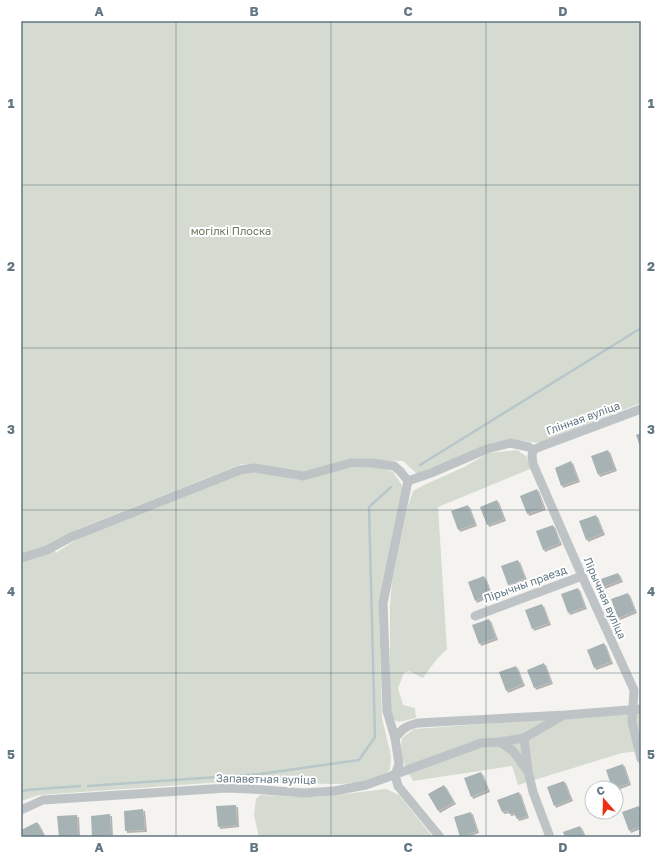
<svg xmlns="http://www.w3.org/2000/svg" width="662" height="858" font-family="'Golos Text',sans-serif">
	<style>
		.green { fill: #d5dbd0 }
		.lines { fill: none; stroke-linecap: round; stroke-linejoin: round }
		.stream { stroke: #b7c7ca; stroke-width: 2.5 }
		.building { fill: #a7b2b5; filter: url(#shadow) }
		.minor { stroke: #bec4c6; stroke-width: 9 }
		.grid { fill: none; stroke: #617782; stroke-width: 1; stroke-opacity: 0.55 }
		.labels { text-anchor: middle; stroke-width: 4; stroke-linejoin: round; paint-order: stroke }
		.park-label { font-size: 11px; fill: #687960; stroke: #fff }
		.street-label { font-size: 11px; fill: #617782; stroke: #fff }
		.neatline { fill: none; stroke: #617782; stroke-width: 1.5 }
		.grid-label { font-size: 13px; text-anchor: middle; font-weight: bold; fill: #617782 }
	</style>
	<defs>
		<filter id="shadow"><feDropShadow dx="2" dy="2" stdDeviation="0" flood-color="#0004"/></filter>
	</defs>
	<rect width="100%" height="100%" fill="#f4f3ef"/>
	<!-- green -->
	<g class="green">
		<polygon points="21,21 641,21 641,403 539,443 510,439 492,443 417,474 403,461 351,460 300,472 267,466 242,464 78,529 52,542 56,553 80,537 240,473 264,473 298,480 350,468 379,467 393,472 402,485 403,489 379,608 382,718 391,756 390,770 382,775 360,783 337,784 223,782 39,795 21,801"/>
		<polygon points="517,450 527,457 530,469 438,507 447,649 436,660 423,678 409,671 404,673 398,688 403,705 415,708 416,718 399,722 392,719 390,707 390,605 392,582 407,509 413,491 422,486 464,467 489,453"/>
		<path d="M 641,713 L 641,751 L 622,753 L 518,785 L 512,766 L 413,781 C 404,764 399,757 402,738 L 414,729 Z"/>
		<polygon points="386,789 399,795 433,837 259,837 254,815 256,799 260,795 296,797 319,797"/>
	</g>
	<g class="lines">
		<!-- stream -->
		<g class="stream">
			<polyline points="420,465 641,328"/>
			<polyline points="88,786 260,774 359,760 375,737 369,507 391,487"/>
			<polyline points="21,792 26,790 80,786"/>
		</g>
	</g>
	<!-- building -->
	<g class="building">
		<polygon points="641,433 641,449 636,435"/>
		<polygon points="608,450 615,469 598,475 591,456"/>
		<polygon points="571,461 578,480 561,486 555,468"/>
		<polygon points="537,489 544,508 527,514 520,496"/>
		<polygon points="497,500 504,519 487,525 480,507"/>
		<polygon points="468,505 475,524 458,530 451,511"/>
		<polygon points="596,515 603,533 586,540 579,521"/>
		<polygon points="553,525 560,543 543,550 536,531"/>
		<polygon points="518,560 525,578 508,585 501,566"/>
		<polygon points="618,573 621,580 603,587 601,579"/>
		<polygon points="484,576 491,594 475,601 468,582"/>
		<polygon points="578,588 585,607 568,613 561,594"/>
		<polygon points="628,593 635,611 618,618 611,599"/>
		<polygon points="542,604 549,623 532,629 525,610"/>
		<polygon points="489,619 496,638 479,644 472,625"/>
		<polygon points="604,643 611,662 594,668 587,650"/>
		<polygon points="544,663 551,682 534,688 527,670"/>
		<polygon points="516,666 523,684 506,691 499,672"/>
		<polygon points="623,764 629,783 616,788 612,788 606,770"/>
		<polygon points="481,772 488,790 471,797 464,778"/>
		<polygon points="564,781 571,799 554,806 547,787"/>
		<polygon points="444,785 454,802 438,811 428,794"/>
		<polygon points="519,792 527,816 517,819 514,813 509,814 508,811 502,812 497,800"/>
		<polygon points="236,805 237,825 218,827 216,806"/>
		<polygon points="639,806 641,812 641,826 629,831 622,812"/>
		<polygon points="143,809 145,830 125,831 124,811"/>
		<polygon points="471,812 477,831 460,837 454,817"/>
		<polygon points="110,814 111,835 92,836 91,816"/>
		<polygon points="77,815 78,835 59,837 57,816"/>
		<polygon points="37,822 45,837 23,837 21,834 21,830"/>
		<polygon points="580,826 585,837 565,837 563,832"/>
	</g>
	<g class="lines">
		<!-- minor -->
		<g class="minor">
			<polyline points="533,450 532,456 533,464 582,576 634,690 632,722 641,759"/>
			<polyline points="533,450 542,446 641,409"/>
			<polyline points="408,481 383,603 387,711 395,738 399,764 395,775 398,786 440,837"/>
			<polyline points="21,558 47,550 71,537 240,470 254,468 303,476 351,463 372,463 394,466 400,471 408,481 431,473 487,449 510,443 529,447 533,450"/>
			<polyline points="475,616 582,576"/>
			<path d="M 395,738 C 403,728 406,726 418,723 L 565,715 L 641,709"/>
			<polyline points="500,742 513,751 527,770"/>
			<polyline points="21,810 43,800 227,788 250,789 304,793 334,791 366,785 481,743 500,742 524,738"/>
			<polyline points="550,837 533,792 528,771 524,738 562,716"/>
		</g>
	</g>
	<!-- grid -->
	<path class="grid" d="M 176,21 L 176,837M 331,21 L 331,837M 486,21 L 486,837M 21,185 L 641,185M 21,348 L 641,348M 21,510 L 641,510M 21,673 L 641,673"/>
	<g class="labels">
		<!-- park labels -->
		<g class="park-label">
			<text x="231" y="235">могілкі Плоска</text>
		</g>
		<!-- street labels -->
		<g class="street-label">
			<text transform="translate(583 418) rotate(-20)" y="4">Глінная вуліца</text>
			<text transform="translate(525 584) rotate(-20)" y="4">Лірычны праезд</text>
			<text transform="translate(605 598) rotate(66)" y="4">Лірычная вуліца</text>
			<text transform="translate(266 779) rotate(1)" y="4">Запаветная вуліца</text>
		</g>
	</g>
	<!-- border -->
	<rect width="662" height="858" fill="none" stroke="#ffffff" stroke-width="44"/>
	<!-- north arrow -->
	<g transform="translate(604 800) rotate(340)"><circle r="19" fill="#ffffff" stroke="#c0c9cd"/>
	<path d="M0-3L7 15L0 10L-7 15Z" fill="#ef2d14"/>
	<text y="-6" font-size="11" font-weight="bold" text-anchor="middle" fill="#617782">С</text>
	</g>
	<rect x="22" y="22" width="618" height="814" class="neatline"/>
	<g class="grid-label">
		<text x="99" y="16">A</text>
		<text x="254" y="16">B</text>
		<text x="408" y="16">C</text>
		<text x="563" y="16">D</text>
		<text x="11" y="108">1</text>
		<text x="651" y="108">1</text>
		<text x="11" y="271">2</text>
		<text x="651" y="271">2</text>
		<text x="11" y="434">3</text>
		<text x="651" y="434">3</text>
		<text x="11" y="596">4</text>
		<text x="651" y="596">4</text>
		<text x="11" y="759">5</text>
		<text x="651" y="759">5</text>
		<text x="99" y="852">A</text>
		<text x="254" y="852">B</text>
		<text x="408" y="852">C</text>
		<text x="563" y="852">D</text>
	</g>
</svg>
